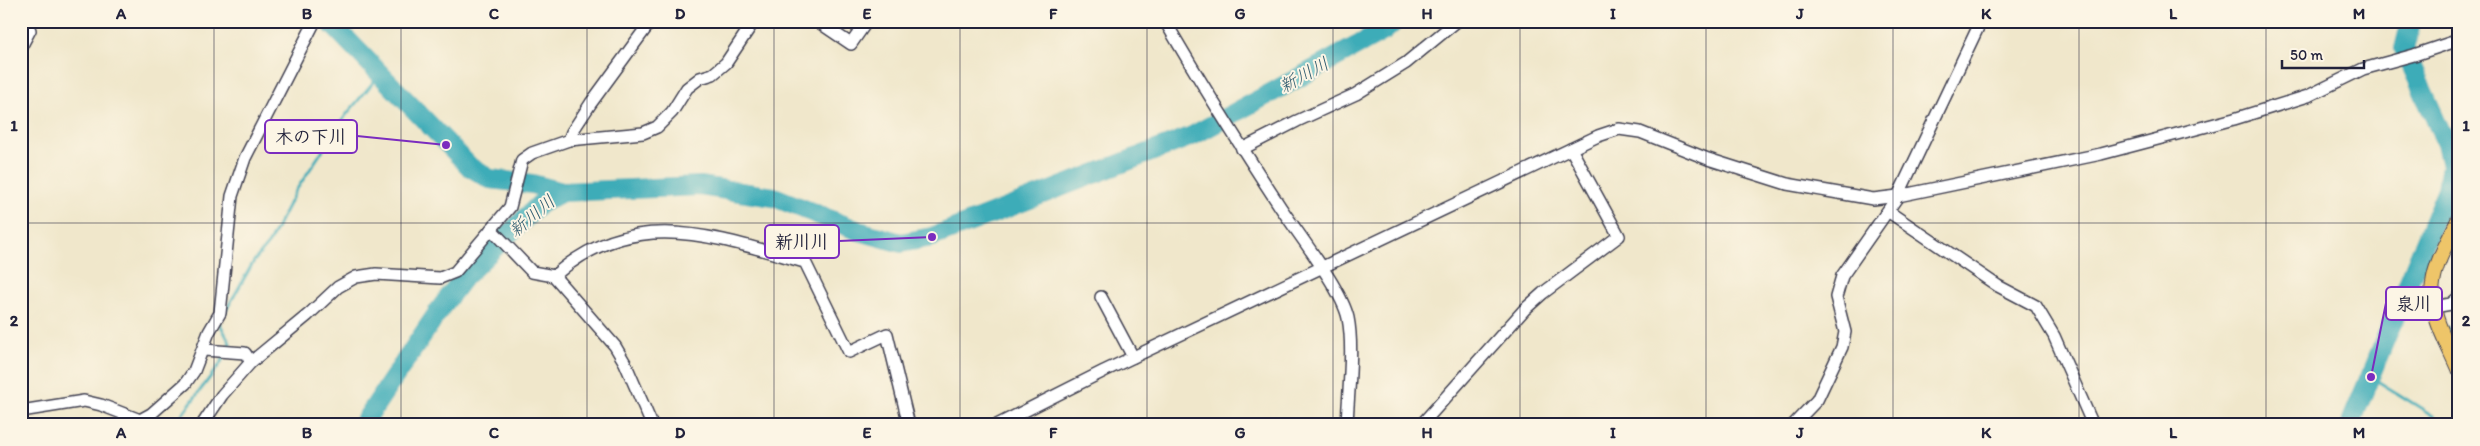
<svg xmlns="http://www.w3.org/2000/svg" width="2480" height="446" font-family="Itim,'Klee One',sans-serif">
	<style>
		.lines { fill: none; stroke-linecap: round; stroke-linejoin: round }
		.stream { stroke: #3cacb8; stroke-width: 3 }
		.river { stroke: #3cacb8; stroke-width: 20 }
		.minor-casing { stroke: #414051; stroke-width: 14 }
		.major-casing { stroke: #414051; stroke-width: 16 }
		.minor { stroke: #fff; stroke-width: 11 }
		.major { stroke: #eec569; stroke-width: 14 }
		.grid { fill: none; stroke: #22223b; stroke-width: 1; stroke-opacity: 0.55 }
		.labels { text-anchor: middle; stroke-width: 4; stroke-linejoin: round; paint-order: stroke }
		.water-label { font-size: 18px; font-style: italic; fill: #2c596d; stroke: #fcf5e5 }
		.leader { fill: none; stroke: #7b2cbf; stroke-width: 2 }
		.callout-dot { fill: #7b2cbf; stroke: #fcf5e5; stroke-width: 2 }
		.callout { fill: #fcf5e5; stroke: #7b2cbf; stroke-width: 2 }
		.callout-label { font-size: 18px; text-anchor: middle; font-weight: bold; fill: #22223b }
		.neatline { fill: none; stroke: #22223b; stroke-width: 2 }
		.grid-label { font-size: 16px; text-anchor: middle; font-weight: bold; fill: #22223b }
	</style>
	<rect width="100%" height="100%" fill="#fcf5e5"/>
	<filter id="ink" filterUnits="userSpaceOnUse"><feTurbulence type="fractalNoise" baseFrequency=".02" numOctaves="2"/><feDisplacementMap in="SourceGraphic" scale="10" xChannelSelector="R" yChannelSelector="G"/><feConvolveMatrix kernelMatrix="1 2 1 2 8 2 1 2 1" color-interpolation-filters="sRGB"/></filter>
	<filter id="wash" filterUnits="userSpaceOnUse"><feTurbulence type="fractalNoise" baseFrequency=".0096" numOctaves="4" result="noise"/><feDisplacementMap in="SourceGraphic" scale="20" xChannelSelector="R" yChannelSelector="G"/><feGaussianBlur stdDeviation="1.12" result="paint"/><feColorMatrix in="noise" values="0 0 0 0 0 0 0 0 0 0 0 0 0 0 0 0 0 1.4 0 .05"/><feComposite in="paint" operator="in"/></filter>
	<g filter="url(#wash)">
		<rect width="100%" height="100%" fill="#f0e7cb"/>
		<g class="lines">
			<!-- stream -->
			<g class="stream">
				<polyline points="2445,302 2459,289"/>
				<polyline points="225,312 254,261 269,243 295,192 346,115 380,74"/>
				<polyline points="219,322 230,343 227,349"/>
				<polyline points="2447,327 2459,348"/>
				<polyline points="2371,377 2443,422"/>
				<polyline points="169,425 175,424 220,364 225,355"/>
			</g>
			<!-- river -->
			<g class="river">
				<polyline points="329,21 470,167 490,179 532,184 562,192"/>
				<polyline points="362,425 440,309 464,277 540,204 562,192 700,186 774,197 859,231 901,243 932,237 1192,136 1384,31 1395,21"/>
				<polyline points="2350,425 2447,189 2451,166 2446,143 2404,49 2411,21"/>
			</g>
		</g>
	</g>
	<g filter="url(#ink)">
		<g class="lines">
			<!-- minor casing -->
			<g class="minor-casing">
				<g id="minor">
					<polyline points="817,21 851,44 867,21"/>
					<path d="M 1165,21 C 1202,85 1241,147 1281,208 C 1299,235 1342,290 1348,318 C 1354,348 1348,394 1347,425"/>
					<polyline points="21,47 30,30"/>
					<polyline points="569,140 572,132 591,103 651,21"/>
					<polyline points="1242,149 1297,121 1356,94 1406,63 1457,21"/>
					<polyline points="1889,212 1998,286 2036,306 2054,336 2093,425"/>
					<polyline points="491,229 532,272 554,276 615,346 625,363 652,425"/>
					<path d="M 554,276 C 633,205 715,237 805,262 L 849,352 L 887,334 L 909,425"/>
					<polyline points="1101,297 1133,357"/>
					<polyline points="2434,307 2451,304 2459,297"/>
					<polyline points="204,350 245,353 251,362"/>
					<polyline points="21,411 84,401 101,405 140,420 151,414 185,384 194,371 209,332 220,313 232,196 245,158 315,21"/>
					<polyline points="202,425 222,395 251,362 308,315 338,287 356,277 376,274 440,278 455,272 510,207 522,160 532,153 569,140 643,133 657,127 672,112 687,88 700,78 713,74 726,63 754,21"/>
					<polyline points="997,425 1104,371 1598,136 1619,129 1640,132 1708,159 1787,184 1873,199 1898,196 2101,154 2234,119 2308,96 2363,69 2414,55 2459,40"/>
					<polyline points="1421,425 1524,310 1543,293 1619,236 1571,149"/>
					<polyline points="1793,425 1817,400 1842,347 1845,332 1836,297 1842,276 1898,196 1981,21"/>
				</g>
			</g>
			<!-- major casing -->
			<g class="major-casing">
				<path id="major" d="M 2459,218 C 2450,238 2436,260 2433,283 C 2428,313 2448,344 2459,371"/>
			</g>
			<!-- minor -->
			<use href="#minor" class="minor"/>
			<!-- major -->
			<use href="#major" class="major"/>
		</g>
	</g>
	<!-- grid -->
	<path class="grid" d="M 214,21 L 214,425M 401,21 L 401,425M 587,21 L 587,425M 774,21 L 774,425M 960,21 L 960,425M 1147,21 L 1147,425M 1333,21 L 1333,425M 1520,21 L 1520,425M 1706,21 L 1706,425M 1893,21 L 1893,425M 2079,21 L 2079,425M 2266,21 L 2266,425M 21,223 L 2459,223"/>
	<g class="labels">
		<!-- water labels -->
		<g class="water-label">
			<text transform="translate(1304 75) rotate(-29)" y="6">新川川</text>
			<text transform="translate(532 216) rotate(-40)" y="6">新川川</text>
		</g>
	</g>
	<!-- callouts -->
	<path class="leader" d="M446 145L357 136M932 237L839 241M2371 377L2386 303"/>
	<g class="callout-dot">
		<circle cx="446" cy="145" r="5"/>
		<circle cx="932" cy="237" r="5"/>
		<circle cx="2371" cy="377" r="5"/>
	</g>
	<g class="callout">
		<rect x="265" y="120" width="92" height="33" rx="5"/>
		<rect x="765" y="225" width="74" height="33" rx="5"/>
		<rect x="2386" y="287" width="56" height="33" rx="5"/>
	</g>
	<g class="callout-label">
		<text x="311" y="143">木の下川</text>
		<text x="802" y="248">新川川</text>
		<text x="2414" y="310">泉川</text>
	</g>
	<!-- margin -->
	<rect width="2480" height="446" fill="none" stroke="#fcf5e5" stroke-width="55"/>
	<!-- scale -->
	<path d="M2282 60v8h82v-8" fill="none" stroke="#22223b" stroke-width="2.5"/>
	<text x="2290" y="60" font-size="15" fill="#22223b" stroke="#fcf5e5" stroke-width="4" paint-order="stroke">50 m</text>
	<rect x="28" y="28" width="2424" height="390" class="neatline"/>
	<g class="grid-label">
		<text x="121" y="19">A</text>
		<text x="307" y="19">B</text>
		<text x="494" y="19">C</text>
		<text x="680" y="19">D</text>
		<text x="867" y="19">E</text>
		<text x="1053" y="19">F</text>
		<text x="1240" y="19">G</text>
		<text x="1427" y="19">H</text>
		<text x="1613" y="19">I</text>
		<text x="1800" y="19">J</text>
		<text x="1986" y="19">K</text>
		<text x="2173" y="19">L</text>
		<text x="2359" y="19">M</text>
		<text x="14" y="131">1</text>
		<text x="2466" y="131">1</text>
		<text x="14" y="326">2</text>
		<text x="2466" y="326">2</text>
		<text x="121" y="438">A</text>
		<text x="307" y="438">B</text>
		<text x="494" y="438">C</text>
		<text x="680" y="438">D</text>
		<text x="867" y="438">E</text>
		<text x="1053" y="438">F</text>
		<text x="1240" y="438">G</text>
		<text x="1427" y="438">H</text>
		<text x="1613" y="438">I</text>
		<text x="1800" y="438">J</text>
		<text x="1986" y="438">K</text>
		<text x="2173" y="438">L</text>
		<text x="2359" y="438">M</text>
	</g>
</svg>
